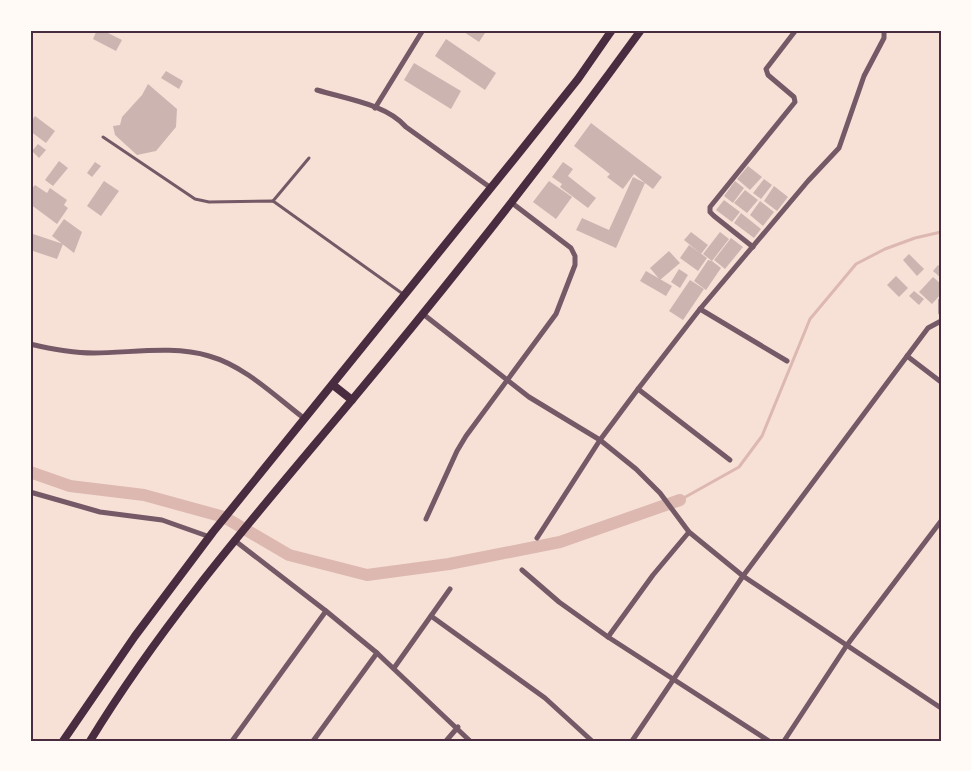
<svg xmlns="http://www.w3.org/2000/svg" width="971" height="771" font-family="Poppins,sans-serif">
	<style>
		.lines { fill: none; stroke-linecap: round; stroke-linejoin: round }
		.stream { stroke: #dcb8b0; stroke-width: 3 }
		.canal { stroke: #dcb8b0; stroke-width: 12 }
		.building { fill: #ccb4b1 }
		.service { stroke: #755966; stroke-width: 3 }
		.minor { stroke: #755966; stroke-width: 5 }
		.primary { stroke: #4a2c40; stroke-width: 8 }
		.neatline { fill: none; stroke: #4a2c40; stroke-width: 2 }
	</style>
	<rect width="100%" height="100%" fill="#f7e1d7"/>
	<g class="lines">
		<!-- stream -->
		<polyline class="stream" points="680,500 739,467 762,436 810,319 856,264 885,249 915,238 941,232"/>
		<!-- canal -->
		<polyline class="canal" points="30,472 70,486 144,495 224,517 289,555 367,575 449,564 560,542 680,500"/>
	</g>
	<!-- building -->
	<g class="building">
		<polygon points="97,30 102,30 122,40 116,51 93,39"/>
		<polygon points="461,30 487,30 479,42"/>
		<polygon points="446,39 496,73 485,90 435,56"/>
		<polygon points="414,63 461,91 451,109 404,80"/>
		<polygon points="166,71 183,81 179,89 161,78"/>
		<polygon points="148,84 177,109 176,127 156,151 137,155 115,135 113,126 120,125 122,117 142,95"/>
		<polygon points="35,116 55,131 46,143 30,131 30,123"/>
		<polygon points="591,123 662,177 653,189 645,183 616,248 576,230 582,218 609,230 633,177 645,183 634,174 623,189 607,177 610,174 574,146"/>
		<polygon points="38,144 46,150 39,158 32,151"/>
		<polygon points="59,161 68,168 53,186 45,180"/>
		<polygon points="95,162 101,166 92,177 87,173"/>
		<polygon points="563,162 573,169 568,176 596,198 588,208 560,187 562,184 552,177"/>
		<polygon points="748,166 762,177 750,190 737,179"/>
		<polygon points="764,179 772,185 761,199 753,193"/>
		<polygon points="104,181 119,191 101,216 87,206"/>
		<polygon points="549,181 572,197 556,219 533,202"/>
		<polygon points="735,181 744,188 733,203 724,196"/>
		<polygon points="35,185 47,193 50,188 67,200 64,205 68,208 57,224 30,204 30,191"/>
		<polygon points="774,186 788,197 777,211 764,201"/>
		<polygon points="745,190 758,200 747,213 734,203"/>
		<polygon points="724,200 740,212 732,222 716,210"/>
		<polygon points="760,201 774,212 763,226 750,215"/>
		<polygon points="741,213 761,229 754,238 734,223"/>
		<polygon points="64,219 82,232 74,253 52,236"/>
		<polygon points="691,232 708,245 701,254 684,240"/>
		<polygon points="720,232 729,239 712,261 721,268 706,290 694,281 708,260 712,261 703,254"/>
		<polygon points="30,233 63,244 57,259 30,250"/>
		<polygon points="731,238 743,247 725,269 714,260"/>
		<polygon points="689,245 707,258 698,271 680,258"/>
		<polygon points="669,251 680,263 660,280 650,268"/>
		<polygon points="909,254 924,269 917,276 903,260"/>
		<polygon points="938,265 941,267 941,278 933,271"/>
		<polygon points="679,269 688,275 680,288 671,282"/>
		<polygon points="646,271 672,286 666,296 640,281"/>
		<polygon points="896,276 908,288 899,297 887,285"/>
		<polygon points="933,277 941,284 941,294 932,304 919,292"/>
		<polygon points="690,280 704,289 683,320 669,311"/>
		<polygon points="914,291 924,299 919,305 909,296"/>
	</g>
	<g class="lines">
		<!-- service -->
		<g class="service">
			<polyline points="103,137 195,199 209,202 273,201 403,294"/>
			<polyline points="273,201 309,158"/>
		</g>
		<!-- minor -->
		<g class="minor">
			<path d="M 317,90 C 346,99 386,104 406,127 L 491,188"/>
			<polyline points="375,108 423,30"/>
			<polyline points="753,247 714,216 710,212 710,207 795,102 794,97 768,75 766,69 796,30"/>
			<polyline points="941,300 941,313"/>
			<polyline points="700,309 787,361"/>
			<polyline points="423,314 529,397 600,440 636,469 660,493 689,532 743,576 941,708"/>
			<path d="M 30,344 C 51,349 73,353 94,353 C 131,353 173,345 209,356 C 245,366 276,397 305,419"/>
			<polyline points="907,356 941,382"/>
			<polyline points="638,389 730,460"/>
			<polyline points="30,492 100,512 162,520 210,537"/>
			<polyline points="426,519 457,451 466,436 556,314 575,265 575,256 571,248 512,203"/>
			<polyline points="537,538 600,440 638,389 700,309 808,181 839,148 864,76 884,38 884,30"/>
			<polyline points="234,540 326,611 377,653 470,741"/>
			<polyline points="522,570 559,602 608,637 769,741"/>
			<polyline points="431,616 545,698 592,741"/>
			<polyline points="608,637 653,575 689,532"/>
			<polyline points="394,668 450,589"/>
			<polyline points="232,741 326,611"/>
			<polyline points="313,741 377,653"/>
			<polyline points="446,741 458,727"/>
			<polyline points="632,741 743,576 928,328 941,321"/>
			<polyline points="784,741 847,645 941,521"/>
		</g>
		<!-- primary -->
		<g class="primary">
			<polyline points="333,385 352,400"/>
			<polyline points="63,741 135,636 213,532 515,158 578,79 612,30"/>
			<path d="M 90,741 C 165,618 260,510 352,400 C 452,280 549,157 641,30"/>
		</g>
	</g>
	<!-- border -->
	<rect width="971" height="771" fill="none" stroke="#fffaf5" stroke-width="63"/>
	<rect x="32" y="32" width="908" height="708" class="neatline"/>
</svg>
